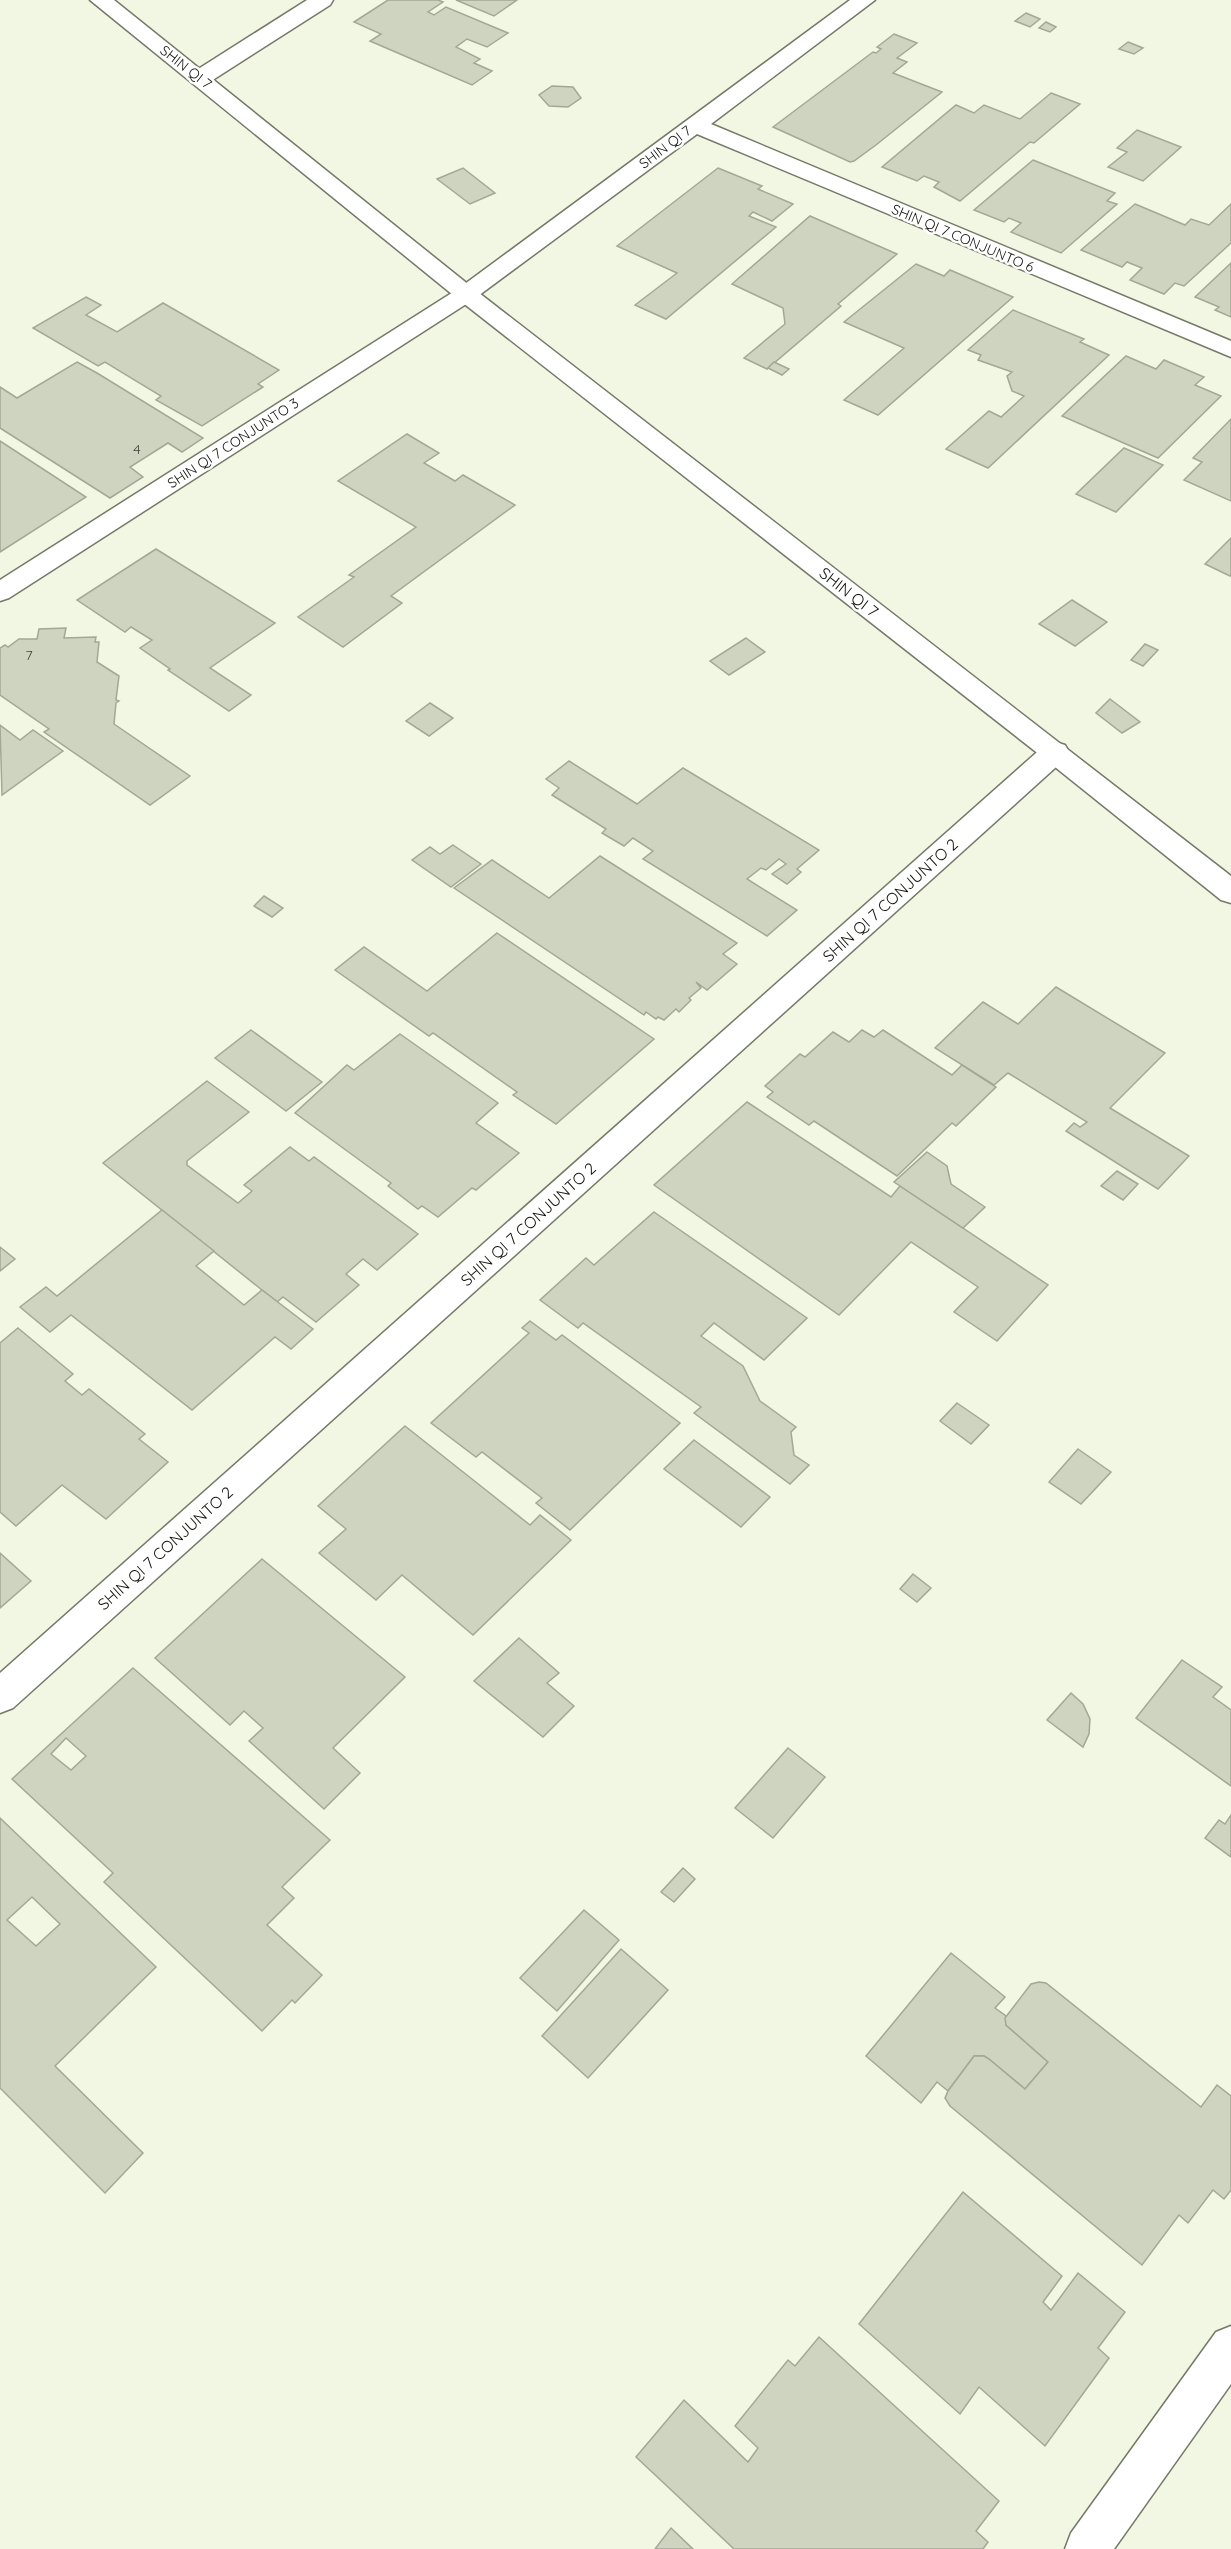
<svg xmlns="http://www.w3.org/2000/svg" width="1231" height="2549" font-family="Quicksand,sans-serif">
	<style>
		.building { fill: #cfd4c0; stroke: #a3a895; stroke-width: 1.5; fill-rule: evenodd }
		.lines { fill: none; stroke-linecap: round; stroke-linejoin: round }
		.minor-casing { stroke: #757967; stroke-width: 3 }
		.tertiary-casing { stroke: #757967; stroke-width: 3 }
		.minor { fill: #fff; fill-rule: evenodd }
		.tertiary { fill: #fff; fill-rule: evenodd }
		.labels { text-anchor: middle; stroke-width: 5; stroke-linejoin: round; paint-order: stroke }
		.far-street-label { font-size: 14px; fill: #12130d; stroke: #fff }
		.number-label { font-size: 14px; fill: #41433a }
		.street-label { font-size: 16px; fill: #12130d; stroke: #fff }
	</style>
	<rect width="100%" height="100%" fill="#f2f7e3"/>
	<!-- building -->
	<g class="building">
		<polygon points="388,0 438,0 443,2 428,12 434,15 446,7 508,33 487,47 467,39 456,47 480,59 474,63 492,71 472,85 370,41 381,34 354,22"/>
		<polygon points="456,0 517,0 494,16"/>
		<polygon points="1026,13 1040,19 1030,27 1015,21"/>
		<polygon points="1046,22 1056,27 1050,32 1039,28"/>
		<polygon points="894,34 917,43 897,58 907,62 893,73 942,92 876,145 854,161 850,162 773,127 873,52 876,53 881,49 877,47"/>
		<polygon points="1128,42 1143,48 1134,54 1119,49"/>
		<polygon points="552,86 573,87 581,98 568,107 549,106 539,95"/>
		<polygon points="1051,93 1080,104 1034,143 1030,142 960,201 934,187 939,182 924,176 917,181 882,167 956,105 974,113 984,105 1020,119"/>
		<polygon points="1137,130 1181,147 1143,181 1108,167 1127,152 1117,148"/>
		<polygon points="1033,160 1115,193 1107,201 1117,204 1061,253 1011,232 1021,223 1009,218 1004,222 974,210"/>
		<polygon points="463,168 495,193 470,204 437,179"/>
		<polygon points="718,168 762,186 758,189 793,204 772,221 753,212 749,216 776,227 666,319 635,305 677,273 617,246"/>
		<polygon points="1135,204 1185,225 1191,219 1209,225 1231,204 1231,243 1184,286 1175,283 1164,294 1130,280 1142,268 1127,262 1122,267 1081,250"/>
		<polygon points="810,216 897,254 838,304 841,306 767,369 744,358 785,324 783,308 732,284"/>
		<polygon points="1231,263 1231,317 1215,310 1219,307 1195,297"/>
		<polygon points="916,264 944,276 950,270 1013,297 878,415 844,400 904,348 844,322"/>
		<polygon points="86,297 101,305 86,315 117,332 163,303 279,370 258,384 263,387 202,426 156,400 161,396 105,362 98,366 33,328"/>
		<polygon points="1013,310 1084,339 1080,342 1109,355 988,468 946,449 989,411 1001,417 1024,396 1012,391 1007,376 1012,372 978,360 981,355 968,350"/>
		<polygon points="1126,356 1156,369 1164,360 1204,377 1195,385 1221,396 1158,458 1062,416"/>
		<polygon points="77,362 97,373 203,438 182,452 168,443 130,467 143,477 110,498 0,428 0,387 17,398"/>
		<polygon points="774,362 789,369 782,375 768,368"/>
		<polygon points="1231,419 1231,501 1184,480 1202,462 1193,458"/>
		<polygon points="407,434 439,453 424,463 455,481 463,475 515,505 391,596 402,603 343,647 298,617 354,577 349,575 416,527 338,481"/>
		<polygon points="0,441 86,497 0,552"/>
		<polygon points="1124,448 1163,465 1116,512 1076,494"/>
		<polygon points="1231,538 1231,575 1230,576 1205,564"/>
		<polygon points="156,549 275,623 210,668 251,695 229,711 168,670 170,669 140,648 152,640 131,627 125,632 77,600"/>
		<polygon points="1072,600 1107,622 1075,646 1039,624"/>
		<polygon points="66,628 64,638 96,637 95,642 99,642 97,662 119,676 116,700 119,701 116,703 114,724 190,776 150,805 44,732 49,729 0,695 0,648 5,645 8,647 19,639 37,639 39,629"/>
		<polygon points="746,638 765,652 729,675 710,661"/>
		<polygon points="1145,644 1158,650 1143,666 1131,660"/>
		<polygon points="1110,699 1140,722 1122,733 1096,713"/>
		<polygon points="430,703 453,718 429,736 406,721"/>
		<polygon points="0,725 20,740 33,730 63,751 2,795"/>
		<polygon points="569,761 637,804 683,768 819,850 797,869 801,872 787,884 772,874 786,864 779,859 766,870 761,868 747,879 797,910 767,936 643,859 653,851 633,838 624,846 602,833 606,829 552,795 559,788 546,779"/>
		<polygon points="453,845 481,864 451,887 412,860 430,847 440,854"/>
		<polygon points="600,856 737,943 723,954 737,964 707,990 696,982 701,988 689,998 691,1000 679,1012 676,1009 664,1020 658,1017 656,1019 646,1012 644,1015 454,888 492,860 549,898"/>
		<polygon points="264,896 283,908 272,917 254,906"/>
		<polygon points="497,933 654,1039 556,1124 513,1095 517,1092 433,1033 429,1036 335,970 364,947 427,991"/>
		<polygon points="1056,987 1165,1053 1110,1108 1189,1156 1158,1189 1066,1131 1074,1123 1080,1127 1087,1122 1008,1073 994,1085 935,1048 983,1002 1018,1024"/>
		<polygon points="251,1030 322,1082 286,1111 215,1058"/>
		<polygon points="862,1030 874,1037 883,1030 952,1075 962,1065 996,1087 956,1126 952,1123 897,1176 814,1121 809,1125 767,1097 773,1092 765,1086 800,1054 805,1057 833,1032 849,1042"/>
		<polygon points="400,1034 498,1103 476,1123 519,1153 476,1190 472,1188 438,1217 422,1206 418,1209 388,1186 391,1183 295,1113 347,1065 354,1070"/>
		<polygon points="207,1081 249,1112 187,1161 187,1165 238,1203 252,1191 244,1185 290,1147 309,1161 314,1157 418,1234 377,1270 363,1259 346,1274 359,1285 316,1322 283,1297 277,1302 103,1163"/>
		<polygon points="747,1102 891,1197 900,1186 1048,1285 997,1341 954,1312 978,1287 911,1242 839,1315 654,1185"/>
		<polygon points="927,1152 947,1166 951,1184 985,1207 963,1228 894,1182"/>
		<polygon points="1117,1171 1138,1184 1123,1200 1101,1186"/>
		<polygon points="162,1210 214,1251 196,1266 244,1305 262,1290 313,1329 291,1349 275,1337 192,1410 71,1315 50,1332 20,1307 46,1287 57,1296"/>
		<polygon points="654,1212 807,1318 764,1360 714,1323 701,1336 743,1366 760,1401 796,1427 791,1432 794,1455 809,1465 790,1484 694,1413 701,1407 583,1323 578,1328 540,1300 586,1258 594,1265"/>
		<polygon points="0,1247 15,1259 0,1271"/>
		<polygon points="530,1321 556,1340 562,1335 680,1423 570,1530 536,1503 542,1498 482,1452 476,1457 431,1423 529,1333 522,1328"/>
		<polygon points="18,1328 73,1374 65,1381 82,1395 89,1389 145,1434 139,1439 168,1462 106,1519 62,1485 16,1526 0,1512 0,1343"/>
		<polygon points="957,1403 989,1425 971,1444 940,1421"/>
		<polygon points="405,1426 530,1525 540,1515 571,1540 473,1635 402,1575 376,1600 319,1553 346,1529 318,1506"/>
		<polygon points="694,1440 770,1497 741,1527 664,1469"/>
		<polygon points="1078,1449 1111,1472 1081,1504 1049,1482"/>
		<polygon points="0,1553 31,1581 0,1608"/>
		<polygon points="262,1559 405,1677 333,1748 360,1773 324,1809 249,1741 263,1728 244,1711 230,1725 155,1658"/>
		<polygon points="913,1574 931,1588 917,1602 900,1589"/>
		<polygon points="519,1638 559,1673 547,1683 574,1706 543,1737 474,1681"/>
		<polygon points="1182,1660 1222,1687 1213,1697 1231,1710 1231,1786 1136,1718"/>
		<path d="M 133,1668 L 330,1840 L 282,1887 L 294,1898 L 267,1925 L 322,1975 L 295,2003 L 292,2000 L 262,2031 L 104,1882 L 113,1873 L 12,1779 ZM 66,1738 L 86,1756 L 71,1770 L 51,1754 Z"/>
		<polygon points="1071,1693 1083,1704 1090,1719 1089,1734 1083,1747 1047,1720"/>
		<polygon points="788,1748 825,1777 773,1838 735,1808"/>
		<polygon points="1231,1815 1231,1857 1205,1838 1219,1820 1225,1824"/>
		<path d="M 0,1818 L 156,1967 L 55,2066 L 143,2153 L 105,2193 L 0,2088 ZM 32,1897 L 60,1924 L 36,1946 L 7,1920 Z"/>
		<polygon points="683,1868 695,1879 674,1902 661,1892"/>
		<polygon points="584,1910 619,1940 557,2011 520,1978"/>
		<polygon points="621,1949 668,1990 588,2078 542,2036"/>
		<polygon points="951,1953 1005,1997 995,2008 1006,2016 1006,2025 1048,2062 1025,2089 989,2059 984,2056 974,2056 948,2091 937,2082 921,2103 866,2056"/>
		<polygon points="1039,1982 1046,1983 1201,2107 1217,2085 1231,2096 1231,2190 1224,2199 1213,2190 1188,2223 1179,2215 1142,2265 950,2106 945,2098 948,2091 974,2056 984,2056 989,2059 1025,2089 1048,2062 1006,2025 1005,2018 1031,1984"/>
		<polygon points="963,2192 1062,2276 1043,2302 1051,2310 1078,2273 1125,2312 1098,2348 1109,2358 1045,2446 979,2387 960,2414 859,2324"/>
		<polygon points="819,2337 999,2501 976,2531 988,2542 983,2549 734,2549 636,2457 684,2400 748,2462 758,2448 735,2426 788,2360 795,2366"/>
		<polygon points="671,2528 693,2549 655,2549"/>
	</g>
	<g class="lines">
		<!-- minor casing -->
		<g class="minor-casing">
			<g id="minor">
				<polygon points="307,0 333,0 330,5 208,83 200,85 192,83 189,78 192,73"/>
				<polygon points="850,0 875,0 711,124 1231,341 1231,357 697,134 474,299 9,598 0,601 0,580 458,289"/>
				<polygon points="1055,742 1065,745 1069,752 1065,759 13,1708 0,1713 0,1673 1045,745"/>
				<polygon points="1231,2326 1231,2384 1114,2549 1065,2549 1071,2533 1216,2332"/>
			</g>
		</g>
		<!-- tertiary casing -->
		<g class="tertiary-casing">
			<polygon id="tertiary" points="90,0 114,0 474,289 1231,876 1231,903 1221,900 1045,759 458,299"/>
		</g>
		<!-- minor -->
		<use href="#minor" class="minor"/>
		<!-- tertiary -->
		<use href="#tertiary" class="tertiary"/>
	</g>
	<g class="labels">
		<!-- far-street labels -->
		<g class="far-street-label">
			<text transform="translate(186 67) rotate(38)" y="5">SHIN QI 7</text>
			<text transform="translate(665 147) rotate(-37)" y="5">SHIN QI 7</text>
			<text transform="translate(963 238) rotate(23)" y="5">SHIN QI 7 CONJUNTO 6</text>
			<text transform="translate(233 443) rotate(-33)" y="5">SHIN QI 7 CONJUNTO 3</text>
		</g>
		<!-- number labels -->
		<g class="number-label">
			<text x="137" y="454">4</text>
			<text x="29" y="660">7</text>
		</g>
		<!-- street labels -->
		<g class="street-label">
			<text transform="translate(849 592) rotate(38)" y="6">SHIN QI 7</text>
			<text transform="translate(890 900) rotate(-42)" y="6">SHIN QI 7 CONJUNTO 2</text>
			<text transform="translate(528 1224) rotate(-42)" y="6">SHIN QI 7 CONJUNTO 2</text>
			<text transform="translate(165 1548) rotate(-42)" y="6">SHIN QI 7 CONJUNTO 2</text>
		</g>
	</g>
</svg>
